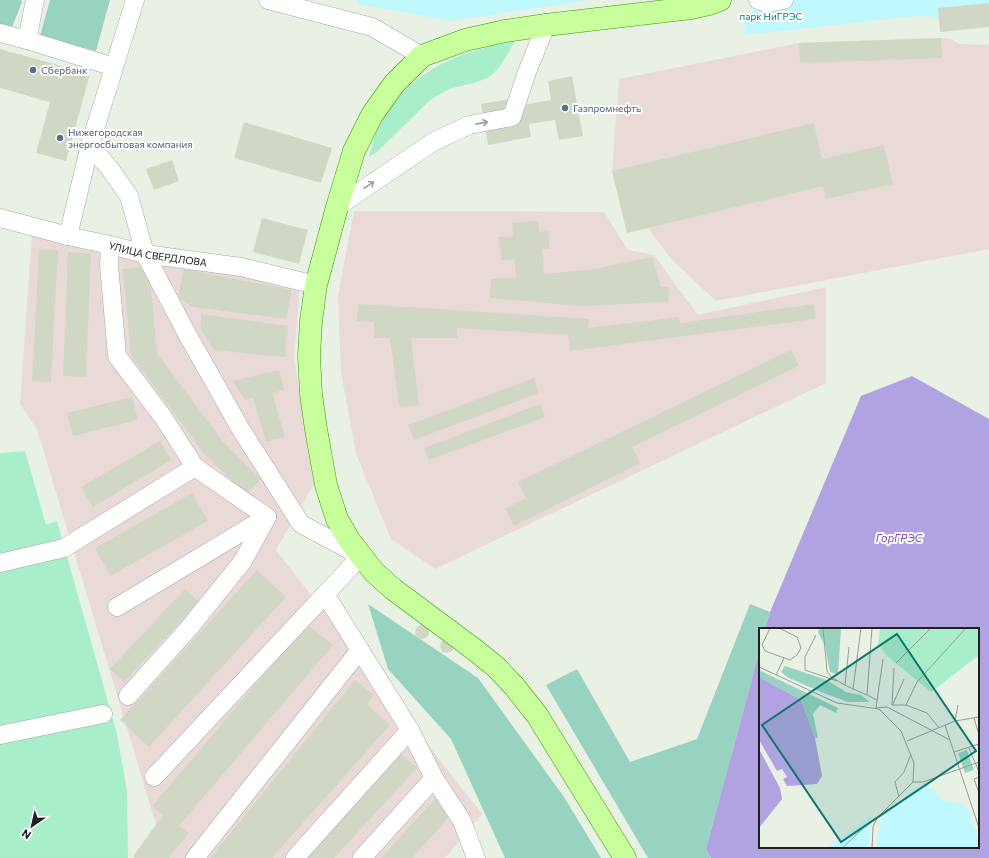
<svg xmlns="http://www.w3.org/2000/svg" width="989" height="858" font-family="Commissioner,sans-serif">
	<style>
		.industrial { fill: #eadad7 }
		.grass { fill: #a8eecb }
		.forest { fill: #98d3c1 }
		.park { fill: #c0f9fd }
		.water { fill: #b1a3e1 }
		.building { fill: #d0d8c5 }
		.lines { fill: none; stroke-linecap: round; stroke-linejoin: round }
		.minor-casing { stroke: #a7a7a7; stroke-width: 19 }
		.major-casing { stroke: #359b00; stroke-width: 23 }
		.minor { stroke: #fff; stroke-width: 18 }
		.major { stroke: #c8ff9c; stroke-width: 22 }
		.oneway { stroke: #9b9b9b }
		.service-dot { fill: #5c6f8a; stroke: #fff; stroke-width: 1.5 }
		.labels { text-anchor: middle; stroke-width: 4; stroke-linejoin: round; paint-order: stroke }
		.park-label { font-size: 10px; fill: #047d87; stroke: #fff }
		.service-label { font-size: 10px; fill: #4e5e75; stroke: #fff; text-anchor: start }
		.street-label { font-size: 10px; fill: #202020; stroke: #fff }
		.water-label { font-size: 11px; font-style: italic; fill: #7d45b6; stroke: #fff }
		.inset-road { fill: none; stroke: #999d96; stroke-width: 1 }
		.view { fill: #0f766e; fill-opacity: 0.15; stroke: #0f766e; stroke-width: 2 }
		.inset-edge { fill: none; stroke: #202020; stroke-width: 2 }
	</style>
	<rect width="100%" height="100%" fill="#e9f1e5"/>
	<!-- industrial -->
	<g class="industrial">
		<polygon points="941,38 951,39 959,44 989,45 989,249 716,301 672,260 648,228 627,233 612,171 619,79 799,43"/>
		<polygon points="354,211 604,212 628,250 654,255 698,315 826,287 826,383 435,569 391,539 356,454 341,372 338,295"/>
		<polygon points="32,233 300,286 294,357 314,484 276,550 482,814 445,858 166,858 37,429 20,404"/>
	</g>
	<!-- grass -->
	<g class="grass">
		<path d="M 515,41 L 499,68 L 489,77 L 477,82 L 449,89 L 430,100 L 377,152 L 369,157 C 372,146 375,134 380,125 C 409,70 457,52 515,41 Z"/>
		<polygon points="25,451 46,525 57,521 117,734 127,790 128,858 0,858 0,453"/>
	</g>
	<!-- forest -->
	<g class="forest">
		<polygon points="0,0 21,0 22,2 10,32 0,29"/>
		<polygon points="50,0 110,0 96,51 40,36"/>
		<polygon points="368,604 478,678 564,797 601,858 505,858 451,739 388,669"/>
		<polygon points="750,604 770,612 765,629 760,629 760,649 706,849 711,858 648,858 546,685 577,669 630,762 697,739"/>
	</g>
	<!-- park -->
	<g class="park">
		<polygon points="357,0 589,0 452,21 358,4"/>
		<polygon points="764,0 989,0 989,19 916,16 744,35 746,16"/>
	</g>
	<!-- water -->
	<polygon class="water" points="912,376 989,419 989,858 711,858 706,849 760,649 760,847 978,847 978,629 765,629 770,612 861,396"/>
	<!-- building -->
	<g class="building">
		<polygon points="989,3 989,27 940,32 938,8"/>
		<polygon points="941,38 942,58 800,63 799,43"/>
		<polygon points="0,49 90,74 66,161 36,153 50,102 0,88"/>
		<polygon points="572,76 583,136 559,140 555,120 529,124 531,137 488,145 481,104 521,97 523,105 551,100 548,81"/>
		<polygon points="244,122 332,148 321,183 234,158"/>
		<polygon points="814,123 822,159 884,145 893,184 826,199 823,186 627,233 612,171"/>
		<polygon points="172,160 179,181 154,190 146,169"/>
		<polygon points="262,218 308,230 299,264 253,252"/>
		<polygon points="538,221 539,232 548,231 550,249 542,249 544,274 588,270 652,257 661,287 668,287 669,302 581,306 490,298 491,279 516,277 514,259 501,260 499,237 513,236 512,223"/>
		<polygon points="39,249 58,250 51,382 32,381"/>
		<polygon points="68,252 91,253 86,377 63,376"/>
		<polygon points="149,266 157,353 224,443 261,479 246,494 206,456 131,356 123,269"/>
		<polygon points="184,269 292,290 286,319 193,307 178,298"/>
		<polygon points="358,304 589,319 588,328 679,317 680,323 814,304 815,319 570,351 568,335 457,328 457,338 411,338 419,405 399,407 390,338 374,338 374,322 357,321"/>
		<polygon points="201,314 288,326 285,357 214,350 201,330"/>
		<polygon points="791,350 799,366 632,447 640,463 514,526 505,509 526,498 518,482"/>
		<polygon points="279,370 284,390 272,393 285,437 266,442 253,398 245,400 232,381"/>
		<polygon points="534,378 539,393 414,440 408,425"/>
		<polygon points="132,397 138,420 73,436 67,413"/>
		<polygon points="540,404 545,417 429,460 424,448"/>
		<polygon points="160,441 171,460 93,507 81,487"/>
		<polygon points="192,493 208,521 110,576 95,548"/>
		<polygon points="257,570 286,597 149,747 120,720"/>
		<polygon points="185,589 199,602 124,682 110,669"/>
		<polygon points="307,624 333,645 179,826 189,833 169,858 134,858 134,855 163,815 152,806"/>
		<circle cx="422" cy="632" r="7"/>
		<polygon points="445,639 454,644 453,650 448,653 443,652 440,647 441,642"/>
		<polygon points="355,680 374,695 367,704 390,725 272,858 210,858"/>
		<polygon points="400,753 417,768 334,858 304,858"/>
		<polygon points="436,798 452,814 412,858 381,858"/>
	</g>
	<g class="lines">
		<!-- minor casing -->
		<g class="minor-casing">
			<g id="minor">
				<polyline points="268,0 372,27 422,56"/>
				<polyline points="758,0 767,3 784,0"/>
				<polyline points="0,33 27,40 114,67"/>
				<polyline points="27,40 35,0"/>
				<polyline points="90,145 110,169 129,196 145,254 186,332 240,428 301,524 361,556 154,777"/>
				<polyline points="337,207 433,142 469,125 512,117 527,72 546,25"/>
				<path id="s1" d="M 0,218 L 68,236 L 110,245 L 145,254 L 241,267 L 316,285"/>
				<polyline points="68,236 90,145 135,0"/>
				<polyline points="110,245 109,265 117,356 163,417 195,467"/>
				<polyline points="0,563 64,548 195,467 267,517 243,561 189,628 128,696"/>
				<polyline points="117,607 267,517"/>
				<polyline points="0,735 103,714"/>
				<polyline points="434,778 462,821 476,858"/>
				<polyline points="195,858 360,650 325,594"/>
				<polyline points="295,858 410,730 360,650"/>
				<polyline points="362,858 434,778 410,730"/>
			</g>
		</g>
		<!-- major casing -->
		<g class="major-casing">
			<polyline id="major" points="625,858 537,715 514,686 496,667 475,650 393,589 374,572 349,540 337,519 326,485 316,429 311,394 309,356 311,321 316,285 337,207 354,151 372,115 394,84 422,56 465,40 505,31 546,25 691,8 709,4 720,0"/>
		</g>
		<!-- minor -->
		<use href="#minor" class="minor"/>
		<!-- major -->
		<use href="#major" class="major"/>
	</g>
	<!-- one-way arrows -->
	<defs><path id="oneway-shaft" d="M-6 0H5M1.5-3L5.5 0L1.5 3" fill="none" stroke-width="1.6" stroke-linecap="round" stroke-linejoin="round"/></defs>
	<g class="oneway">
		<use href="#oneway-shaft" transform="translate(482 123) rotate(-11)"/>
		<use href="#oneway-shaft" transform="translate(369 185) rotate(-34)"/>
	</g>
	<!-- markers -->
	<g class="service-dot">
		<circle cx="33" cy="70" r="4"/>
		<circle cx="565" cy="108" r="4"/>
		<circle cx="60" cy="138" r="4"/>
	</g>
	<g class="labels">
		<!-- park labels -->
		<g class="park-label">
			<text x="771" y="20">парк НиГРЭС</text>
		</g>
		<!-- service labels -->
		<g class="service-label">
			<text x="41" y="74">Сбербанк</text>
			<text x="573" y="112">Газпромнефть</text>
			<text x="68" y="136">Нижегородская<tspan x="68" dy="12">энергосбытовая компания</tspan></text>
		</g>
		<!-- street labels -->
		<g class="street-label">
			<text dy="4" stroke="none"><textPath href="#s1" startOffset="162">УЛИЦА СВЕРДЛОВА</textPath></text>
		</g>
		<!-- water labels -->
		<g class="water-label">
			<text x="899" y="542">ГорГРЭС</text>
		</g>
	</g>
	<!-- overview -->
	<g transform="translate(759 628)">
		<rect width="220" height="220" fill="#e9f1e5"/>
		<path d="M 121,0 L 220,0 L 220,27 L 172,64 L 127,27 L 119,15 Z" fill="#a8eecb"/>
		<path d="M 61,0 L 82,0 L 79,47 L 71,44 L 66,18 L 59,4 ZM 26,38 L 68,52 L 87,64 L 102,67 L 111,74 L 89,74 L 67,66 L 30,50 L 22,44 ZM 0,42 L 79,80 L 77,85 L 61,77 L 54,86 L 59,110 L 56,110 L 42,72 L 0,49 ZM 208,122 L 215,142 L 206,145 L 199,125 Z" fill="#98d3c1"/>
		<path d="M 168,155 L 183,172 L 207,177 L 220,212 L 220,220 L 117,220 L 121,194 L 128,185 L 153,162 ZM 112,187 L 109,220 L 66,220 L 90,205 Z" fill="#c0f9fd"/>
		<path d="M 0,49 L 42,72 L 56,110 L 63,148 L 58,156 L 28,158 L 24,151 L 28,149 L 23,141 L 18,143 L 0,112 ZM 0,121 L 21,160 L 23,171 L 0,200 Z" fill="#b1a3e1"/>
		<path class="inset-road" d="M 11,0 L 3,17 L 6,23 L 31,32 L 38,27 L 42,20 L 38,9 L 20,0M 64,0 L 68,43 L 72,49 L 86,57M 102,0 L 94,61 L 108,67M 113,0 L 108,67 L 118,72M 57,7 L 46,29 L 46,42 L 78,53M 90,19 L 86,57 L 94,61M 124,31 L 117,80 L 128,79 L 191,112M 137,35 L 172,0M 0,39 L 78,75 L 120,81 L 142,103 L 155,135 L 154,154 L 118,190 L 114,199 L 113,220M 135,40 L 133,77 L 147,77 L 158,54 L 207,0M 17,47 L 25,30M 134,76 L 145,51M 147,77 L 168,85 L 180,100M 215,90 L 220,107M 196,93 L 199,77M 186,97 L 220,200M 148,113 L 196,93 L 220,89M 210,120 L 220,144M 195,124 L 220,116M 220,149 L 215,151 L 220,165M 154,154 L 164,154 L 220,134M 140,169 L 136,154 L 145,144 L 152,126M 83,220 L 112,193 L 117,192"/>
		<path class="view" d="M 138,6 L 217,123 L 82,214 L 3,97 Z"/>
		<rect width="220" height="220" class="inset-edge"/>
	</g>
	<!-- north arrow -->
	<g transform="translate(32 826) rotate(214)" stroke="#ffffff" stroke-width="3" paint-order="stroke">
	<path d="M0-3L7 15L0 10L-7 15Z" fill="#202020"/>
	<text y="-6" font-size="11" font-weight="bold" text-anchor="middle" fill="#202020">N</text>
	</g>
</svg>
